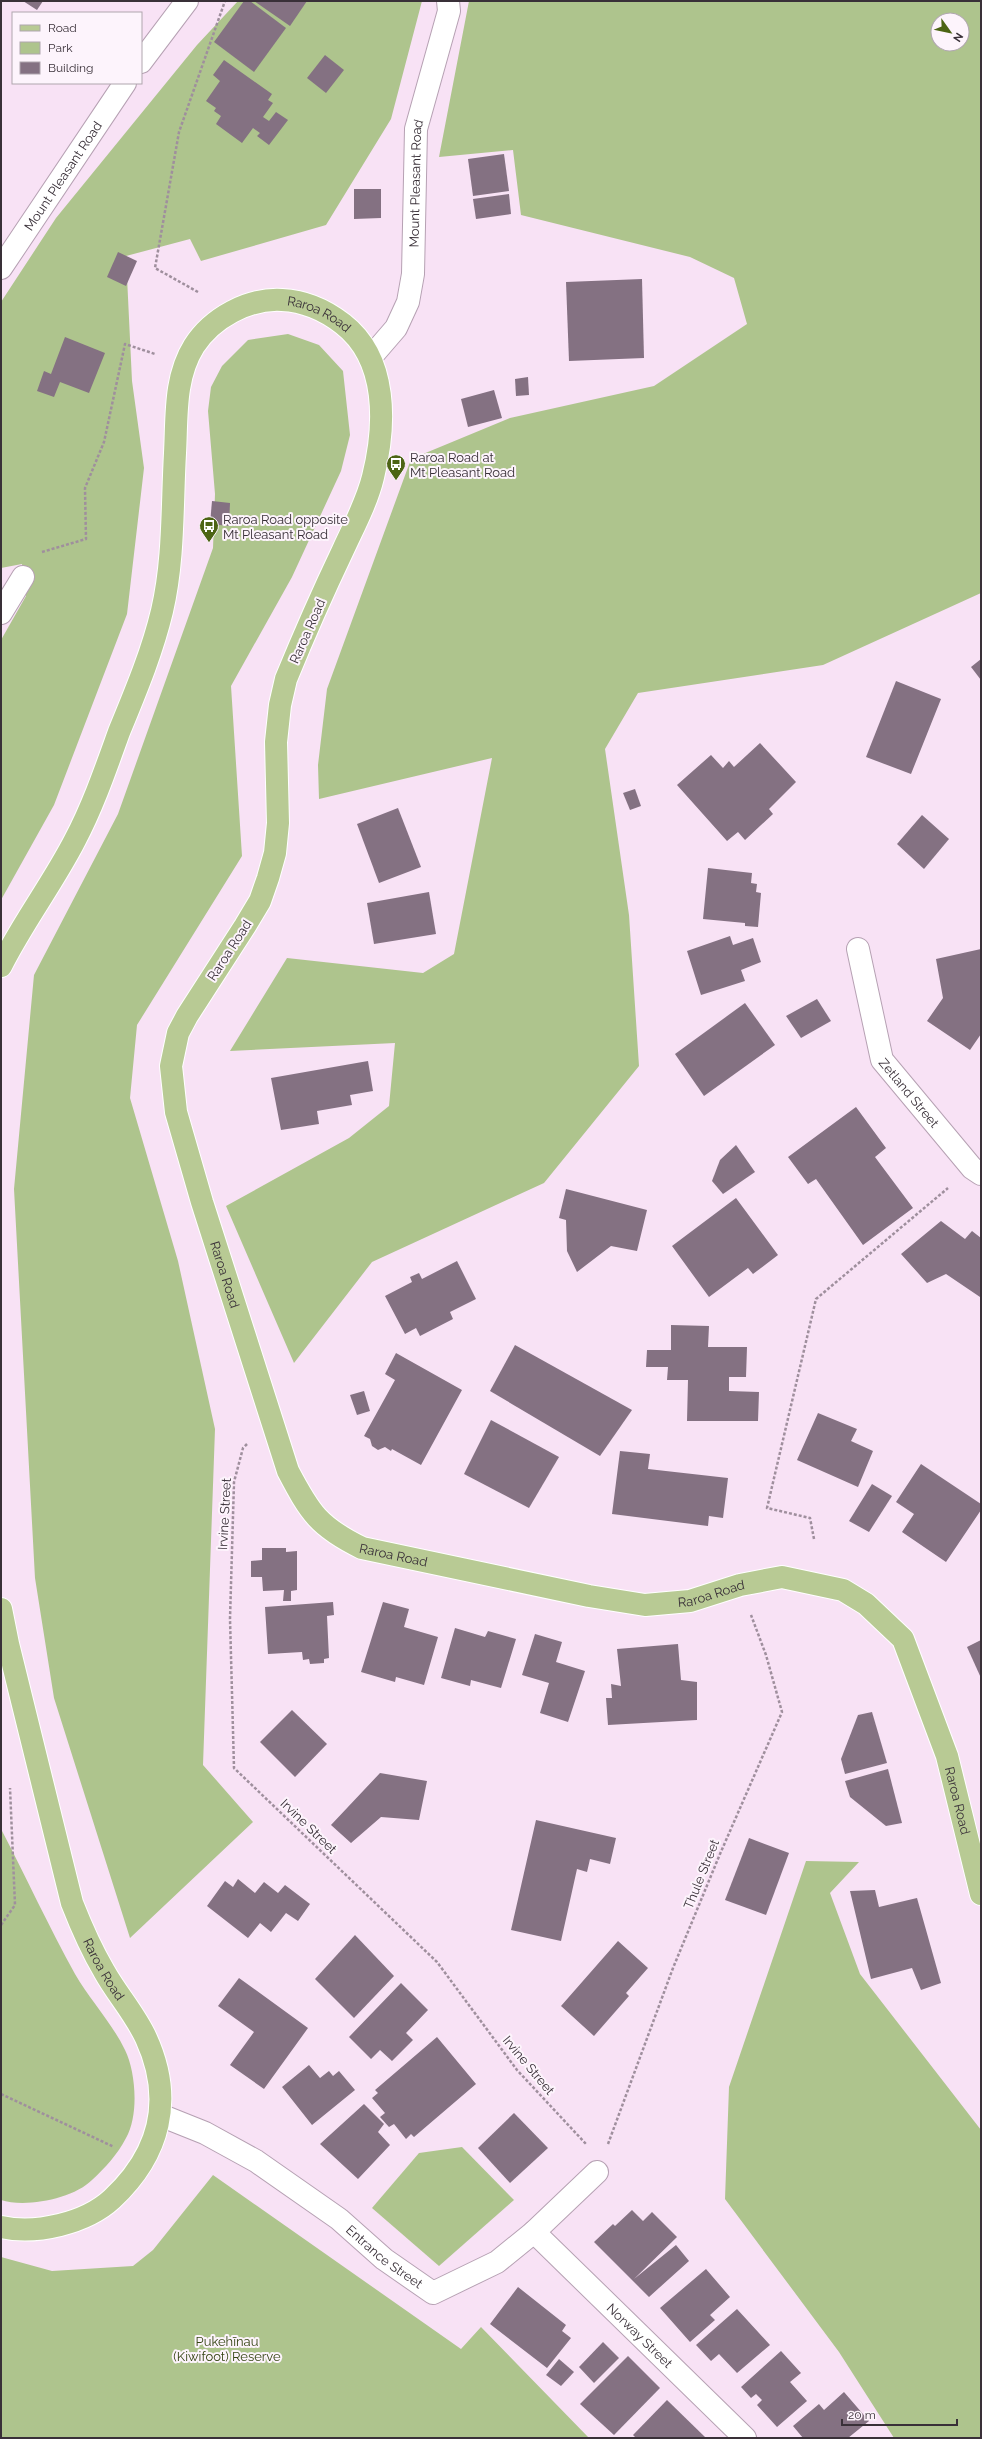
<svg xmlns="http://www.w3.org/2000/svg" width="982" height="2439" font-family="Raleway,sans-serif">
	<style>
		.green { fill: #aec48d; fill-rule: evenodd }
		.building { fill: #847182 }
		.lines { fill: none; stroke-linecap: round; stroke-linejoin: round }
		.minor-casing { stroke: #b6a1b3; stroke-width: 24 }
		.major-casing { stroke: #fff; stroke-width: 24 }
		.path { stroke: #9f8f9d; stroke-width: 2.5; stroke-dasharray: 3 2; stroke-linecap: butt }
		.minor { stroke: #fff; stroke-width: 22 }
		.major { stroke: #b8ca94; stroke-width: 22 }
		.labels { text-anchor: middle; stroke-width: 4; stroke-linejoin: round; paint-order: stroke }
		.street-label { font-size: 13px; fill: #393038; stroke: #fdf4fc }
		.poi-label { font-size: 13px; fill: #393038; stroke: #fdf4fc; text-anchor: start }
		.park-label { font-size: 13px; fill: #354513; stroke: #fdf4fc }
	</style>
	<rect width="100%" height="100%" fill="#f8e2f5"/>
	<!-- green -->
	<g class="green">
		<polygon points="238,1 422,1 391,119 326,225 201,261 190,239 126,256 132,381 144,468 127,614 54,805 1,900 1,640 26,596 22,564 1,568 1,302 56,218 197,45"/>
		<path d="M 469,1 L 981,1 L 981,593 L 823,665 L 638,693 L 605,749 L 629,915 L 639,1066 L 544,1183 L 372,1262 L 294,1363 L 226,1206 L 349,1138 L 389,1106 L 395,1043 L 230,1051 L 287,958 L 423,973 L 454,954 L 492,758 L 319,799 L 318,765 L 327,689 L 411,459 L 510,418 L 654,386 L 747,324 L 734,278 L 690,257 L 521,215 L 513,150 L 439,157 ZM 938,20 L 962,20 L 962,44 L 938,44 Z"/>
		<polygon points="288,334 319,345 343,371 350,435 341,471 292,577 231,686 242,856 137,1025 130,1098 178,1261 215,1429 203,1765 253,1822 130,1938 54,1698 35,1578 14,1189 34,975 118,814 213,548 215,494 208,411 211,387 222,366 248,340"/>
		<path d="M 1,1829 C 26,1877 49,1927 75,1974 C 90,2000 112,2023 125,2050 C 136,2072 139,2116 126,2138 C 117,2155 106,2167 92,2180 C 73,2199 25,2208 1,2200 Z"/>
		<polygon points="806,1861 859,1862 830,1893 860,1974 981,2130 981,2438 894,2438 839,2352 725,2199 729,2087"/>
		<polygon points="462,2147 514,2200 439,2266 372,2208 419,2153"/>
		<polygon points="213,2175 461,2349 481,2327 589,2438 1,2438 1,2257 52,2271 133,2266 153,2250"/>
	</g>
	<!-- building -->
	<g class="building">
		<polygon points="23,1 43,1 37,10"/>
		<polygon points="244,1 250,1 286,28 254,72 214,42"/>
		<polygon points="254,1 307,1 290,26"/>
		<polygon points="325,55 344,70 326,93 307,78"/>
		<polygon points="224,60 272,94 268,100 273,103 263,117 269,121 276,112 288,120 269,145 257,136 260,133 253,128 242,143 216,124 221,116 214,111 216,108 206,101 220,81 213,75"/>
		<polygon points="504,154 509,191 473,196 468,159"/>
		<polygon points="354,189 381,189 381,218 354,219"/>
		<polygon points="509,194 511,214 476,219 473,199"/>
		<polygon points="118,252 137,261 126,286 107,277"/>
		<polygon points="642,279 644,358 569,361 566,282"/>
		<polygon points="65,337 105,353 89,393 60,382 54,397 37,391 44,371 51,374"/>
		<polygon points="528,377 529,395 516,396 515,379"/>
		<polygon points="494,390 502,418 468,427 461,399"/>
		<polygon points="212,501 230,503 229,526 210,524"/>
		<polygon points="981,659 981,680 971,667"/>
		<polygon points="896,681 941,699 911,774 866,757"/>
		<polygon points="760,743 796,782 769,809 773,814 745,840 738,832 727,841 677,785 711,755 723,768 729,761 734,767"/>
		<polygon points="635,789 641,806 630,810 623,793"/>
		<polygon points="398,808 421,867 379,883 357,824"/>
		<polygon points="922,815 949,839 924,869 897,844"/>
		<polygon points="708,868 752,873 751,883 757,884 756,892 761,893 758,927 745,926 745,923 703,919"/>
		<polygon points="429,892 436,934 374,944 367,903"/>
		<polygon points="730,936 733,945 753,938 761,962 741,970 745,981 701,995 687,951"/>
		<polygon points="981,949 981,1034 970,1050 927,1021 943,998 936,959"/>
		<polygon points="817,999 831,1021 801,1038 786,1016"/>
		<polygon points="745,1003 775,1045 704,1096 675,1054"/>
		<polygon points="368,1061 373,1091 350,1095 352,1105 317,1111 319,1124 281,1130 271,1078"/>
		<polygon points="856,1107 886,1148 875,1157 913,1208 863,1245 816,1179 808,1184 788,1157"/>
		<polygon points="736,1145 755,1172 723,1194 712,1181 720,1160"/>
		<polygon points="566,1189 647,1210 637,1251 611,1246 577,1272 567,1251 566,1220 559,1218"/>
		<polygon points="736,1198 778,1255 753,1274 748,1268 709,1297 672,1246"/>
		<polygon points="941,1221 965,1239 972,1231 981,1238 980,1297 946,1274 927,1283 901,1254"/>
		<polygon points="457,1261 476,1299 450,1312 453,1319 420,1336 416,1328 405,1334 385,1296 412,1282 410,1277 419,1273 422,1279"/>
		<polygon points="671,1325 709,1326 708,1347 747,1347 746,1377 729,1377 729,1391 759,1392 758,1421 687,1421 688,1380 667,1380 668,1367 646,1367 647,1350 671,1350"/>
		<polygon points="515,1345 632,1410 600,1456 490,1391"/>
		<polygon points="396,1353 462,1390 421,1465 392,1449 391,1451 385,1447 378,1450 372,1446 370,1439 364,1436 395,1380 385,1374"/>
		<polygon points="364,1391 370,1411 357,1415 350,1395"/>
		<polygon points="818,1413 857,1429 851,1441 873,1451 858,1487 797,1460"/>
		<polygon points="491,1420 559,1457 529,1508 464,1474"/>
		<polygon points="620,1451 650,1454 648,1469 728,1478 723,1518 709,1516 708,1526 612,1514"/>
		<polygon points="921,1464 981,1504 981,1510 946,1562 902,1532 914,1514 896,1502"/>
		<polygon points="872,1484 892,1496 869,1532 849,1521"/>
		<polygon points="262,1548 286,1548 286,1552 297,1551 297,1590 291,1591 291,1601 283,1601 284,1590 263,1591 262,1577 251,1577 251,1561 262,1560"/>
		<polygon points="333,1602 334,1615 327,1616 329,1658 324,1659 324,1663 310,1664 309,1659 303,1660 302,1652 268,1654 265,1607"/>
		<polygon points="383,1602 409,1609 404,1627 438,1637 424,1685 396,1677 395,1682 361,1672"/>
		<polygon points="455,1628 485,1637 488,1631 516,1639 501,1688 471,1680 470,1686 441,1678"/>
		<polygon points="535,1634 562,1642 556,1662 585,1671 568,1722 540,1713 549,1683 522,1675"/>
		<polygon points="981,1640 981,1678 967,1647"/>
		<polygon points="678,1644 681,1680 697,1682 697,1720 608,1725 606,1698 612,1698 611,1684 621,1686 617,1649"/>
		<polygon points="292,1710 327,1744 295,1777 260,1742"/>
		<polygon points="872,1712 887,1763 845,1774 841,1759 858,1715"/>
		<polygon points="888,1769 902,1823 886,1826 850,1797 845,1781"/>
		<polygon points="380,1773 427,1781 419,1820 381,1817 351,1843 331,1825"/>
		<polygon points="536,1820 616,1838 610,1864 590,1859 587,1872 577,1869 561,1941 511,1930"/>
		<polygon points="749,1838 789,1853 766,1915 725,1900"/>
		<polygon points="238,1879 255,1893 264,1882 278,1893 285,1885 310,1904 298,1921 286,1913 271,1932 260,1923 248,1938 207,1906 225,1881 233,1887"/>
		<polygon points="875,1890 879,1907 917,1898 941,1983 921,1990 912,1968 871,1979 850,1891"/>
		<polygon points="355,1935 394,1976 354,2018 315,1979"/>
		<polygon points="618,1941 648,1968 626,1993 629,1996 594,2036 561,2006"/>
		<polygon points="239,1978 308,2028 264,2089 230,2065 254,2032 218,2006"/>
		<polygon points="401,1983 428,2010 406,2033 413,2040 392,2061 380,2050 371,2059 349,2037"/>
		<polygon points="437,2037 476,2084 414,2137 411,2134 406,2139 394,2124 389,2127 380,2117 385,2113 372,2098 378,2093 375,2090"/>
		<polygon points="309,2065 320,2078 329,2071 333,2076 339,2071 355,2090 312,2125 282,2087"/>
		<polygon points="364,2104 384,2124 378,2132 390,2145 358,2179 320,2144"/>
		<polygon points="514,2113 548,2148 510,2183 478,2148"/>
		<polygon points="632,2210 643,2221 652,2212 677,2237 634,2279 676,2245 689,2261 649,2297 594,2242 613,2224 615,2226"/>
		<polygon points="706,2269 730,2297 710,2315 715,2320 690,2342 660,2308"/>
		<polygon points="518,2287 566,2325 562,2331 571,2338 547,2368 490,2324"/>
		<polygon points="737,2309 770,2345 737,2373 719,2354 711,2361 696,2345"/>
		<polygon points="603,2342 619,2358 594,2383 579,2367"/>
		<polygon points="781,2351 801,2373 790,2382 807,2401 777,2427 757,2405 762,2400 756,2394 751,2398 741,2387"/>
		<polygon points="628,2356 660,2388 614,2435 580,2404"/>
		<polygon points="559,2359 574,2372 561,2386 546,2375"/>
		<polygon points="844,2392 869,2421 848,2438 803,2438 793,2426 819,2404 824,2410"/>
		<polygon points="667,2400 706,2438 636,2438 633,2435"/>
	</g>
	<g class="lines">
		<!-- minor casing -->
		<g class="minor-casing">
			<g id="minor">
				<polyline points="141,62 187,1"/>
				<path id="s1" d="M 1,268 L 125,83"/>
				<path id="s2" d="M 371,357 L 396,328 L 408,302 L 413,274 L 416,129 L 449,11 L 448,1"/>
				<polyline points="1,613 23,577"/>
				<path id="s3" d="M 858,949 L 882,1060 L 972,1168 L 981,1174"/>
				<path id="s4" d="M 160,2115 L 205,2133 L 256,2161 L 339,2219 L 384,2259 L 433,2293 L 497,2262 L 534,2232 L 597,2172"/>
				<path id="s5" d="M 534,2232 L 745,2438"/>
			</g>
		</g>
		<!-- major casing -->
		<g class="major-casing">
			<g id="major">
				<path id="s6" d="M 1,966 C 23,922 53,883 75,840 C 93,806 106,768 119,732 C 135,693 152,653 162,611 C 174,560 172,506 175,453 C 177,417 174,378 194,346 C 212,318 248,298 282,300 C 304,301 325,310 343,324 C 388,359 386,425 373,477 C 367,502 354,526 343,550 C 323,592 304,635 286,679 L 280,705 L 276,742 L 278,823 L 275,853 L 268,878 L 260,901 L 245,926 L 187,1016 L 178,1033 L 171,1066 L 176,1112 L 202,1202 L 288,1471 C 310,1513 319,1527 362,1548 L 589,1596 L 645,1605 L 690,1601 L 740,1585 L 782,1577 L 843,1590 L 866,1604 L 903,1639 L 947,1756 L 981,1894"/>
				<path id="s7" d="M 1,1609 L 8,1644 L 72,1903 C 81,1926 91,1949 104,1971 C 116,1993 135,2014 146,2038 C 174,2099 160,2154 112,2199 C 86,2223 36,2235 1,2227"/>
			</g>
		</g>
		<!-- path -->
		<g class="path">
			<polyline points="198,292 155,268 179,132 225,1"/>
			<polyline points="42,552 86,539 85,488 104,442 125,344 155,354"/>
			<polyline points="247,1444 243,1448 234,1482 230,1619 234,1768 437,1962 517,2070 586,2144"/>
			<polyline points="814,1539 810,1518 767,1508 816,1299 948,1188"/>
			<polyline points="1,1925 15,1905 10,1788"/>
			<polyline points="1,2094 114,2147"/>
			<polyline points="608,2144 673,1968 720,1854 782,1712 766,1655 751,1615"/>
		</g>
		<!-- minor -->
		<use href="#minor" class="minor"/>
		<!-- major -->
		<use href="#major" class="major"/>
	</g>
	<!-- icons -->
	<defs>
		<g id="bus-pin" transform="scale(1)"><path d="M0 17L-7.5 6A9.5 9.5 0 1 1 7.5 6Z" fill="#4c6414" stroke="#fdf4fc"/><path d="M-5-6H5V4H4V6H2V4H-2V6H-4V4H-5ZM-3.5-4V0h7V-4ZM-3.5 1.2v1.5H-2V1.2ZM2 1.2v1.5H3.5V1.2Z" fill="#fff"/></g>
	</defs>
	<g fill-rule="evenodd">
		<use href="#bus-pin" x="396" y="464"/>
		<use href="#bus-pin" x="209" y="526"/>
	</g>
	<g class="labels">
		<!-- street labels -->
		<g class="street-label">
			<text dy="5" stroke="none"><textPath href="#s1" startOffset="111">Mount Pleasant Road</textPath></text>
			<text dy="5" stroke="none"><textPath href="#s2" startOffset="186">Mount Pleasant Road</textPath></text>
			<text dy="5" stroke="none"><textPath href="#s6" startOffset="804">Raroa Road</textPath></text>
			<text transform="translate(307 631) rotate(-66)" y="5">Raroa Road</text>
			<text transform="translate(229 950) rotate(-57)" y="5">Raroa Road</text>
			<text dy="5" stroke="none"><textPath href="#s3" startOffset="156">Zetland Street</textPath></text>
			<text dy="5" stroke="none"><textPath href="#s6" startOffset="1846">Raroa Road</textPath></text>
			<text transform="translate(224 1514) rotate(-87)" y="5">Irvine Street</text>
			<text dy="5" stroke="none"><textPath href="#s6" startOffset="2194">Raroa Road</textPath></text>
			<text dy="5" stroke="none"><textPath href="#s6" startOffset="2518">Raroa Road</textPath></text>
			<text dy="5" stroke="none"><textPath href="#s6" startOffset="2902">Raroa Road</textPath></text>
			<text transform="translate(309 1826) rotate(44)" y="5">Irvine Street</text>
			<text transform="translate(701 1874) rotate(-68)" y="5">Thule Street</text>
			<text dy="5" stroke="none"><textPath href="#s7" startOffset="376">Raroa Road</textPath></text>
			<text transform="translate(529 2065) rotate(50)" y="5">Irvine Street</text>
			<text dy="5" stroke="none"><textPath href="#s4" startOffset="267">Entrance Street</textPath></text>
			<text dy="5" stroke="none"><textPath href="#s5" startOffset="148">Norway Street</textPath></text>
		</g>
		<!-- poi labels -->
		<g class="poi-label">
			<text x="410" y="462">Raroa Road at<tspan x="410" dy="15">Mt Pleasant Road</tspan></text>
			<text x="223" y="524">Raroa Road opposite<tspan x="223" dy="15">Mt Pleasant Road</tspan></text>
		</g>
		<!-- park labels -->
		<g class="park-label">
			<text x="227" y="2346">Pukehīnau<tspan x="227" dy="15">(Kiwifoot) Reserve</tspan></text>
		</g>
	</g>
	<!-- border -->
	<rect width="982" height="2439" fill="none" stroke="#393038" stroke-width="4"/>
	<!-- legend -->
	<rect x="12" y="12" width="130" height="72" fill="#fdf4fc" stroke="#afa6ae"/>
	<rect x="20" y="25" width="20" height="6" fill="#b8ca94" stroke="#afa6ae"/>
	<text x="48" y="32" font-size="12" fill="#393038">Road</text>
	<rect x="20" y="42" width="20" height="12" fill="#aec48d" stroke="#afa6ae"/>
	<text x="48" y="52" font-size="12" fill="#393038">Park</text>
	<rect x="20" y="62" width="20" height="12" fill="#847182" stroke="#afa6ae"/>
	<text x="48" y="72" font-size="12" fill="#393038">Building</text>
	<!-- north arrow -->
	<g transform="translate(950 32) rotate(123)"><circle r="19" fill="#fdf4fc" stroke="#afa6ae"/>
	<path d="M0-3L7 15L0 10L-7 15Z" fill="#4c6414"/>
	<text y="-6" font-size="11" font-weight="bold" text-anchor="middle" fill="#393038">N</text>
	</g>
	<!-- scale -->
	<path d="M842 2419v6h115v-6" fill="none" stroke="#393038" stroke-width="2"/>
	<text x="848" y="2419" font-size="12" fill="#393038" stroke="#fdf4fc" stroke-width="3" paint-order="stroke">20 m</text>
</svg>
